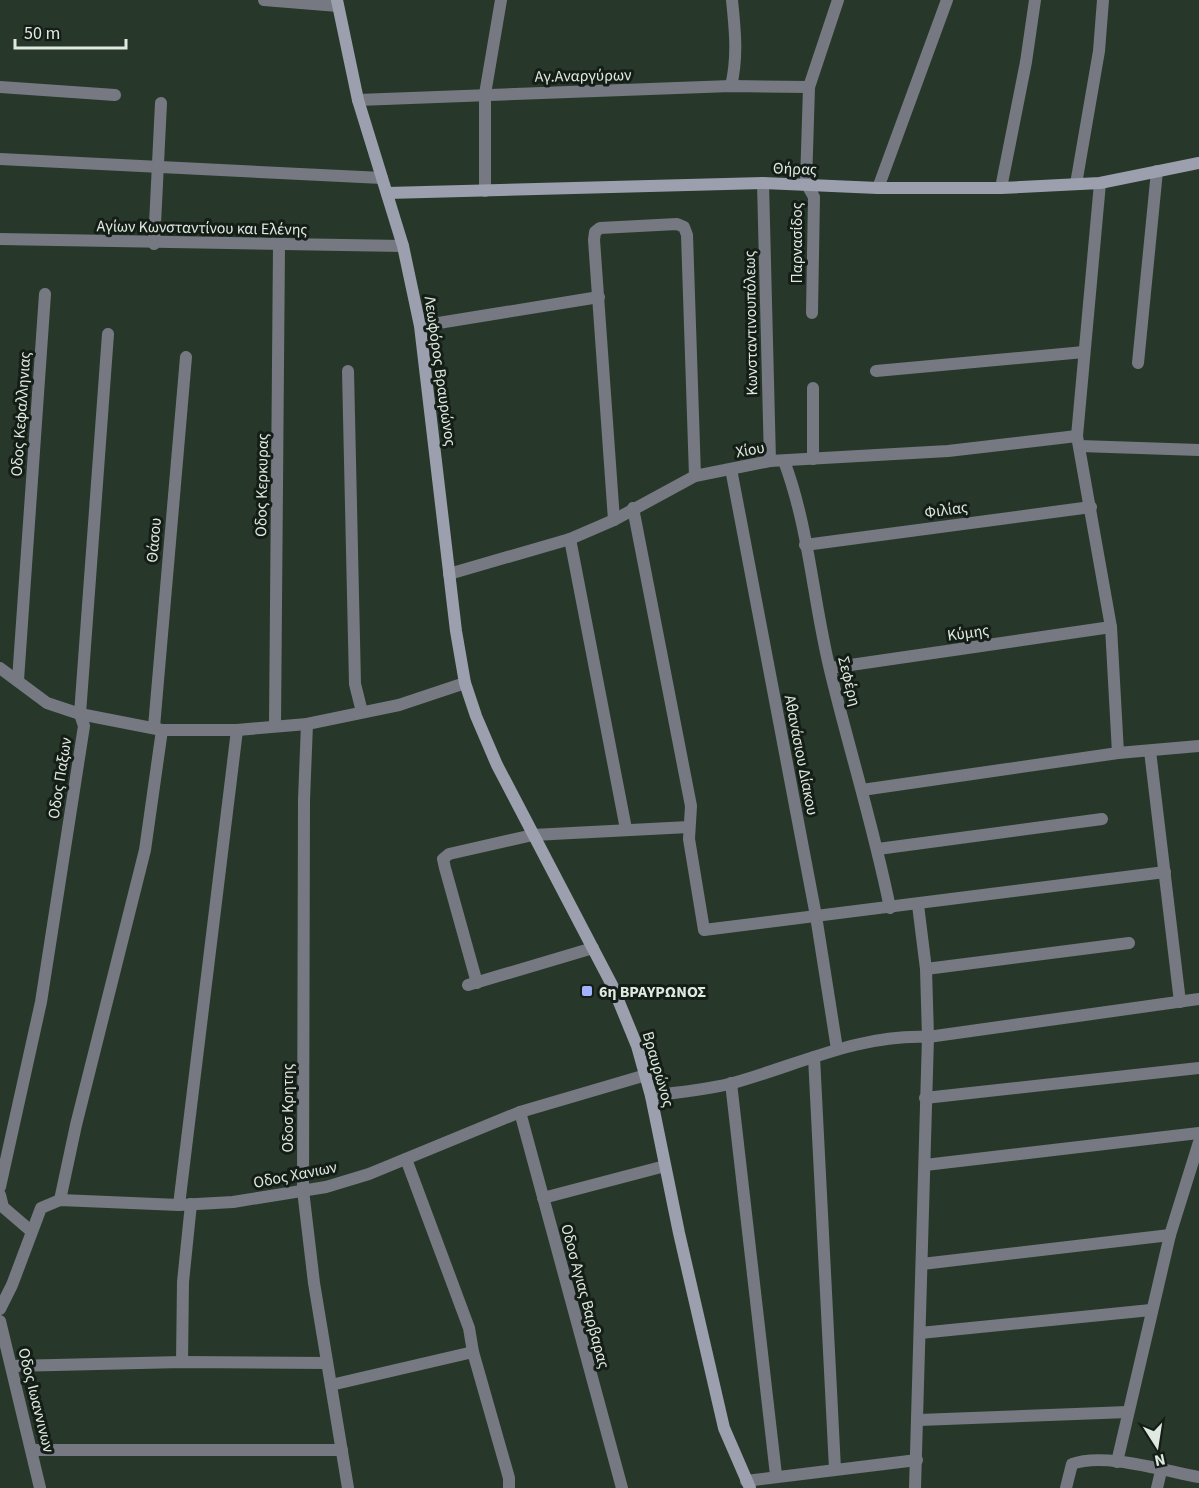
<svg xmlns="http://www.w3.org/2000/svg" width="1199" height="1488" font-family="'Source Sans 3',sans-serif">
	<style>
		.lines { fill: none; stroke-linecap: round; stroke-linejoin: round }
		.street { stroke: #767982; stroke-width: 12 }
		.secondary { stroke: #9ca0ae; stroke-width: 12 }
		.poi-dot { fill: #a1b3fd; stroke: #151d17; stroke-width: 2 }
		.labels { text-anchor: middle; stroke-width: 6; stroke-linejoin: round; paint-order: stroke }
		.street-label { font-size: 16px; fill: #dfe9e1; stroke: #151d17 }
		.poi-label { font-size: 16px; font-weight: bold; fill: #dfe9e1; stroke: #151d17; text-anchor: start }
	</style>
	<rect width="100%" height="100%" fill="#27382b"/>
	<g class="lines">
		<!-- street -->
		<g class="street">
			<polyline points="264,0 338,6"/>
			<path d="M 731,86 C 738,57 735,29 732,0"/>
			<polyline points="0,87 115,95"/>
			<polyline points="358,100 731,86 809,87"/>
			<polyline points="0,159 382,178"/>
			<polyline points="763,183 770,461"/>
			<polyline points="1100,183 1077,436 1111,627 1118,753"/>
			<polyline points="1076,184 1099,51 1103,0"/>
			<polyline points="878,188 947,0"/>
			<polyline points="1001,188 1026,62 1035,0"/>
			<polyline points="485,191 485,94 501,0"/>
			<polyline points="0,239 403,246"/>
			<polyline points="154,244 161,103"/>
			<polyline points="812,313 814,197 806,183 809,87 838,0"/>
			<polyline points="420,326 599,297"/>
			<polyline points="1138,363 1157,171"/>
			<polyline points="348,371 355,684 362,712"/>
			<polyline points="876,371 1084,352"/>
			<polyline points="813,388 813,459"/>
			<polyline points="1080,446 1199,450"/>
			<path d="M 784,461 C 809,527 813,601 830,670 C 849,749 874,828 890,908"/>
			<polyline points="731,469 816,916 837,1049"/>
			<polyline points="633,508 691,806 689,839 704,930 1165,872"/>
			<polyline points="614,520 594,240 595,232 600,228 677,224 684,227 687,235 695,476"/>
			<polyline points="570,539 626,829"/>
			<polyline points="805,545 1091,507"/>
			<polyline points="449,574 570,539 614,520 695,476 770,461 948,451 1077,436"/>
			<polyline points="0,668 47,703 80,714 162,730 237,730 307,724 399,705 465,683"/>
			<polyline points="830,668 1111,627"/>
			<polyline points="18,680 45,294"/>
			<polyline points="307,724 304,800 303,1190 314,1283 348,1488"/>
			<polyline points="275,725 279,245"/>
			<polyline points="154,727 186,357"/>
			<polyline points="1150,751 1180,1002"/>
			<polyline points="862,790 1118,753 1199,746"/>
			<polyline points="878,849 1102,819"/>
			<polyline points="926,969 1129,943"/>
			<polyline points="477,983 445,868 443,859 449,854 533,835 689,827"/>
			<polyline points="468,985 593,948"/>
			<polyline points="814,1057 835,1469"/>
			<polyline points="731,1083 776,1475"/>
			<path d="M 651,1096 C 678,1092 707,1090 733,1083 C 798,1065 859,1034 928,1037 L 1199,999"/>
			<polyline points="925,1098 1199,1068"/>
			<polyline points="520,1112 622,1488"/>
			<polyline points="406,1159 469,1328 473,1352 509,1478 509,1488"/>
			<polyline points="925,1165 1199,1133"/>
			<polyline points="0,1187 41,1002 84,726 80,714 108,334"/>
			<polyline points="0,1195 3,1207 31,1231"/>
			<polyline points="543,1198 665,1166"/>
			<polyline points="60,1200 76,1125 145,850 162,730"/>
			<polyline points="179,1205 237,730"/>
			<polyline points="922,1264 1170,1235"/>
			<polyline points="0,1309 12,1285 41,1208 60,1200 179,1205 233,1202 326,1187 369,1174 520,1112 646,1075"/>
			<polyline points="0,1321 40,1488"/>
			<polyline points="920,1333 1151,1310"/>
			<polyline points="182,1362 183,1282 191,1204"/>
			<polyline points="12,1366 182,1362 327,1363"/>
			<polyline points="331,1385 473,1352"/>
			<polyline points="919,1420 1128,1412"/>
			<polyline points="32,1450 342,1450"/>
			<polyline points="1117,1462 1170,1235 1199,1142"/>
			<polyline points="746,1481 917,1460"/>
			<polyline points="915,1488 928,1037 926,969 918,905"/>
			<path d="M 1066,1488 L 1072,1464 C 1104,1452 1165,1471 1199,1477"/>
			<polyline points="1157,1488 1161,1471"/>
		</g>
		<!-- secondary -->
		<g class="secondary">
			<polyline points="337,0 358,100 403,246 420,326 456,631 465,683 476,716 497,765 612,985 637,1046 651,1096 679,1233 724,1428 750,1488"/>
			<polyline points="387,193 763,183 878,188 1001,188 1100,183 1199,163"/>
		</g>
	</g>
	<!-- markers -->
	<rect class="poi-dot" x="581" y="985" width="12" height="12" rx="3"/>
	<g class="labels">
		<!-- street labels -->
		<g class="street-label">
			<text transform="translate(583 75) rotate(-1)" y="6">Αγ.Αναργύρων</text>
			<text transform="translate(795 168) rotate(2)" y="6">Θήρας</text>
			<text transform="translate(202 227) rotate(1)" y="6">Αγίων Κωνσταντίνου και Ελένης</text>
			<text transform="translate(796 243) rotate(-90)" y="6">Παρνασίδος</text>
			<text transform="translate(750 323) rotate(-91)" y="6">Κωνσταντινουπόλεως</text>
			<text transform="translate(441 371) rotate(82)" y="6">Λεωφόρος Βραυρώνος</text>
			<text transform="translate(20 414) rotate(-86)" y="6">Οδος Κεφαλληνιας</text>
			<text transform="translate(750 449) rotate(-10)" y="6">Χίου</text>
			<text transform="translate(261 485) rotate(-89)" y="6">Οδος Κερκυρας</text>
			<text transform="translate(946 509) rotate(-8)" y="6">Φιλίας</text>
			<text transform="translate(153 540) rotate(-85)" y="6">Θάσου</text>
			<text transform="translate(968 632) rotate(-8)" y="6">Κύμης</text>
			<text transform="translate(850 681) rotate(76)" y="6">Σεφέρη</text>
			<text transform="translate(802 755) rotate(79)" y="6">Αθανάσιου Δίακου</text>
			<text transform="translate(59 778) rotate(-81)" y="6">Οδος Παξων</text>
			<text transform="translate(659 1069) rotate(74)" y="6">Βραυρώνος</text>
			<text transform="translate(287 1108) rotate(-90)" y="6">Οδοσ Κρητης</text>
			<text transform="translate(295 1174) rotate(-11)" y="6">Οδος Χανιων</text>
			<text transform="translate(586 1296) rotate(75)" y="6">Οδοσ Αγιας Βαρβαρας</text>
			<text transform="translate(37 1400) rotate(76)" y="6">Οδος Ιωαννινων</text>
		</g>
		<!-- poi labels -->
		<g class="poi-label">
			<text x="599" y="997">6η ΒΡΑΥΡΩΝΟΣ</text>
		</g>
	</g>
	<!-- north arrow -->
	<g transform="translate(1157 1446) rotate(168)" stroke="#151d17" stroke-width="4.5" paint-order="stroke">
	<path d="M0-4.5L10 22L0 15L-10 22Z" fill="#dfe9e1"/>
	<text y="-9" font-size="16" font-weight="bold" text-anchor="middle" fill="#dfe9e1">N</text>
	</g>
	<!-- scale -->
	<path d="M15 39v9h111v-9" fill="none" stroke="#dfe9e1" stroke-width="3"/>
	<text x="24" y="39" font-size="18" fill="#dfe9e1" stroke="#151d17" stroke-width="4.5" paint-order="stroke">50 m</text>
</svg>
